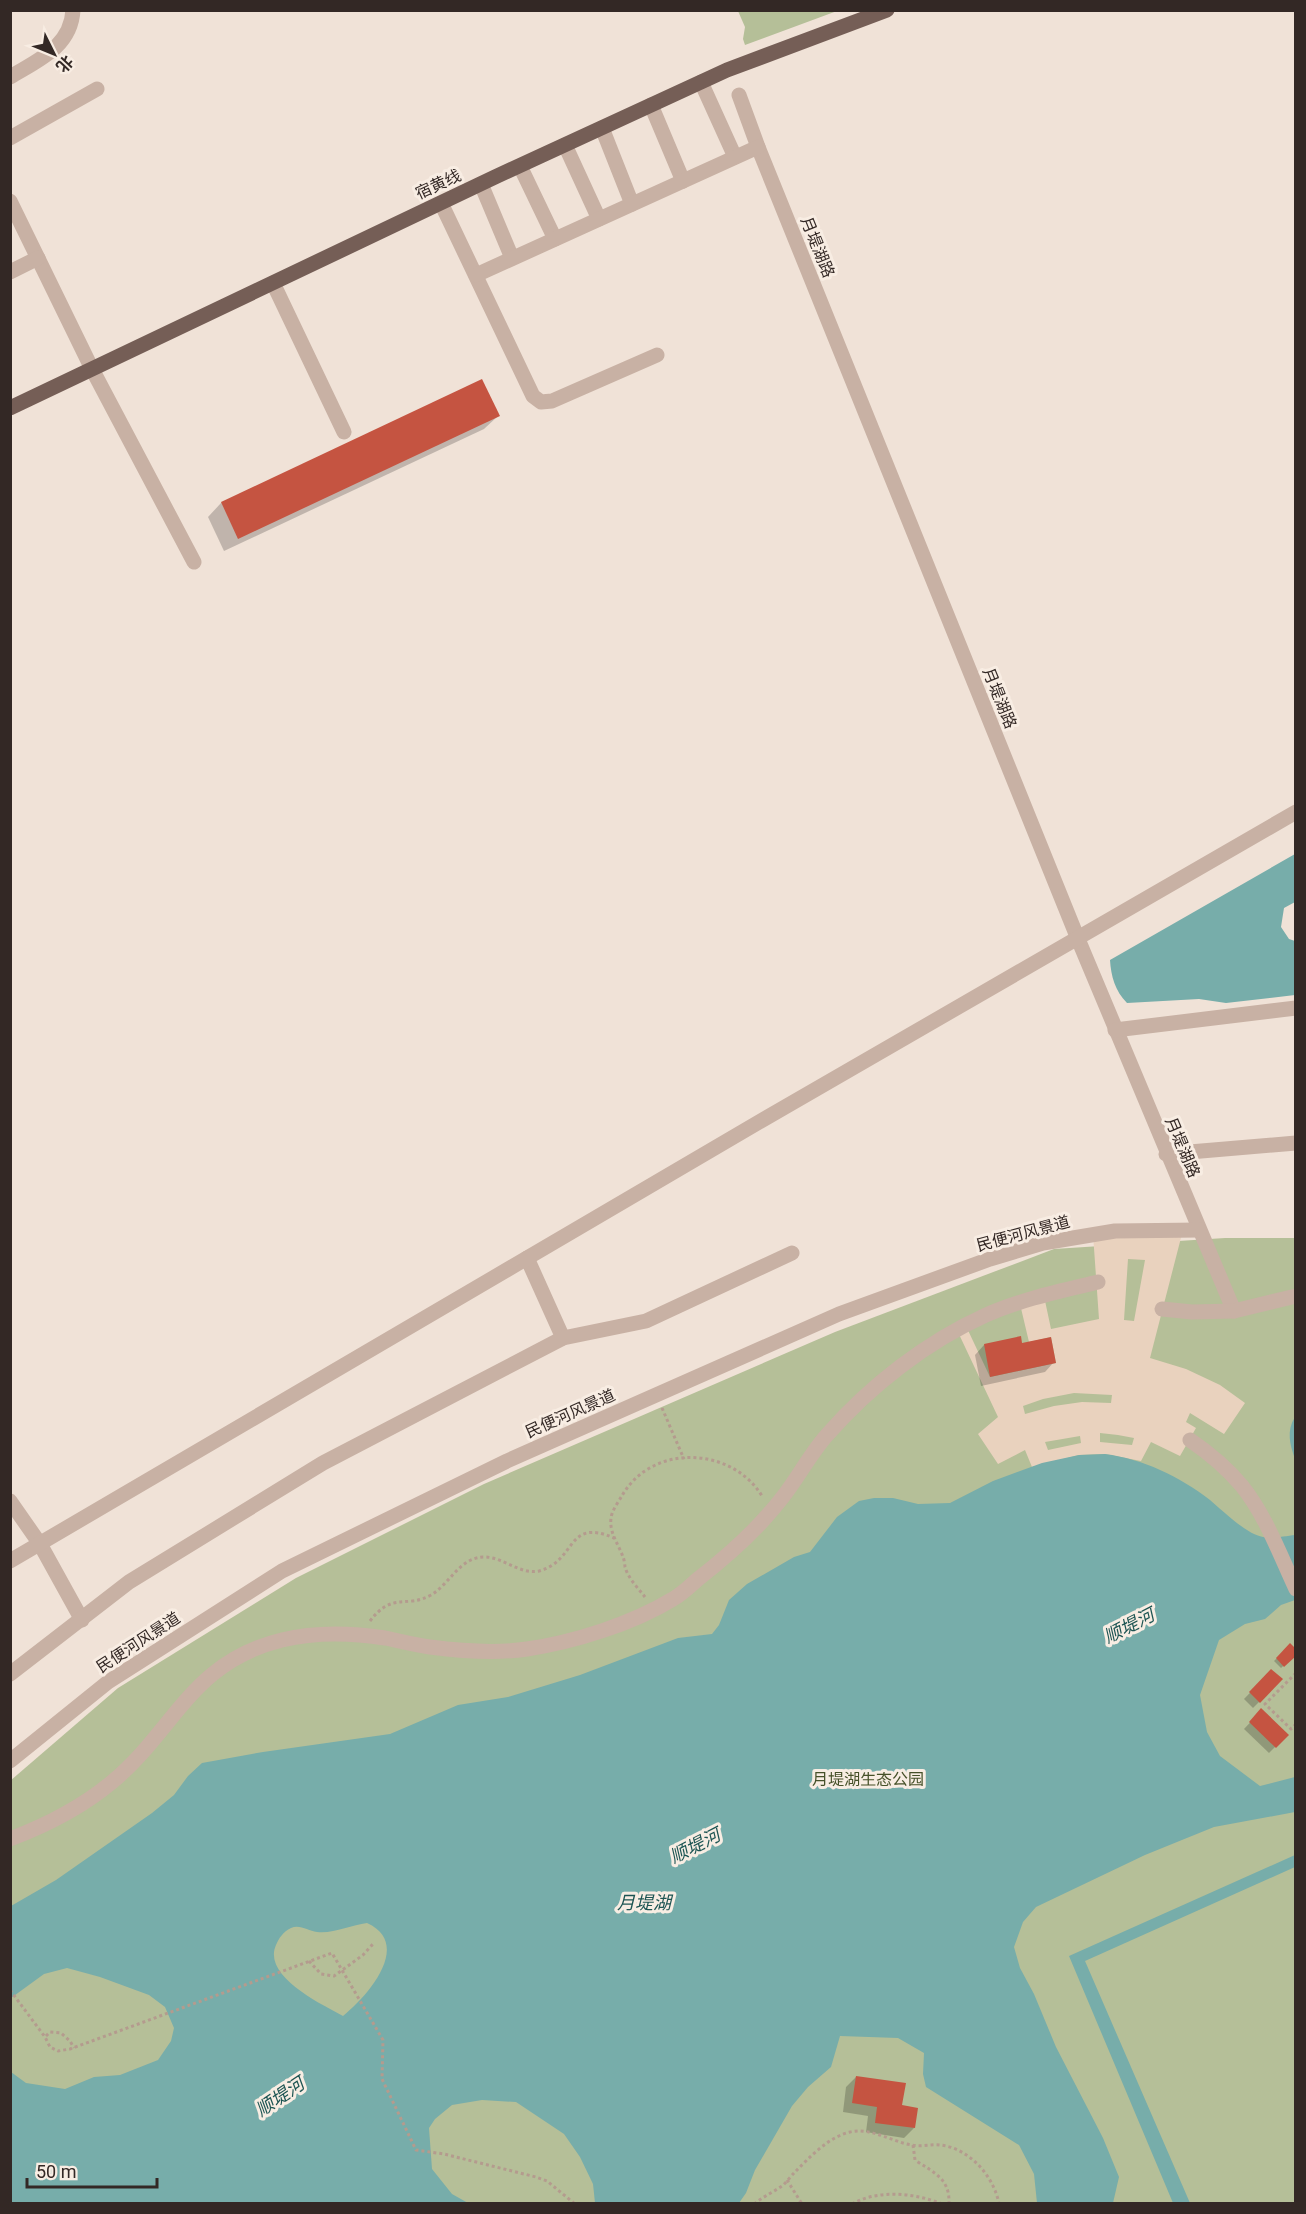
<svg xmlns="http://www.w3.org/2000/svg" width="1306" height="2214" font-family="Roboto,'Noto Sans SC',sans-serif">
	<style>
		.green { fill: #b5bf98 }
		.plaza { fill: #e9d2be; fill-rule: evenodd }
		.water { fill: #77adaa; fill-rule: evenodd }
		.shadow { fill: #0003 }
		.building { fill: #c55441 }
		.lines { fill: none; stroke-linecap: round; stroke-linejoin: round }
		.path { stroke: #b49b8e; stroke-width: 3; stroke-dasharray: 3 3; stroke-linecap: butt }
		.minor { stroke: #c8b1a4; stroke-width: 15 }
		.major { stroke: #755e56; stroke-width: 15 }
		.labels { text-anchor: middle; stroke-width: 6; stroke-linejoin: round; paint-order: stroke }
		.street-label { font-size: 16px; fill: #332825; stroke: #f8ede3 }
		.park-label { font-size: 16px; fill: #465129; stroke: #f8ede3 }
		.water-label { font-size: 18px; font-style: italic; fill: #1c5452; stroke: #f8ede3 }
	</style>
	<rect width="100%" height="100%" fill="#f0e2d7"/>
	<!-- green -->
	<g class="green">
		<polygon points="738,11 837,11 745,45 743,39 745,27"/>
		<polygon points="1225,1238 1295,1238 1295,2203 11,2203 10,1781 118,1688 296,1578 484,1484 835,1332 1054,1249"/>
	</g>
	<!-- plaza -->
	<path class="plaza" d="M 1183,1230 L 1150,1358 L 1186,1369 L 1220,1385 L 1245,1403 L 1224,1434 L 1190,1413 L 1186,1422 L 1196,1428 L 1180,1456 L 1151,1442 L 1141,1461 L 1105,1454 L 1079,1455 L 1032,1467 L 1025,1450 L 998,1464 L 978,1434 L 998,1417 L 957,1330 L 966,1326 L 990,1377 L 1056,1363 L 1051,1337 L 1029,1342 L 1020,1304 L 1044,1296 L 1051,1329 L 1099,1319 L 1093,1234 ZM 1128,1259 L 1145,1260 L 1134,1321 L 1124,1320 ZM 1074,1393 L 1112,1395 L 1111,1403 L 1082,1402 L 1054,1406 L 1025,1414 L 1023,1406 L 1043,1399 ZM 1100,1433 L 1118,1435 L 1134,1438 L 1132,1445 L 1100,1442 ZM 1080,1436 L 1081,1443 L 1048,1450 L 1045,1442 Z"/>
	<!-- water -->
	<g class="water">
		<path d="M 1295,854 L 1295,902 L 1284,908 L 1281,927 L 1289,939 L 1295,941 L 1295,995 L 1226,1003 L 1199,999 L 1127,1003 C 1115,991 1111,976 1110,960 Z"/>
		<path d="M 1295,1417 L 1295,1459 C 1290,1445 1286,1431 1295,1417 Z"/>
		<path d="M 1105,1454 C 1143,1459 1179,1476 1210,1500 C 1223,1511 1246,1534 1263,1537 C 1272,1539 1286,1536 1295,1535 L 1295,1600 L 1281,1605 L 1265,1619 L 1245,1624 L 1219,1640 L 1200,1695 L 1207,1732 L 1220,1756 L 1260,1786 L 1295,1777 L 1295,1812 L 1214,1827 L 1145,1855 L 1036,1907 L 1023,1922 L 1014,1947 L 1020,1968 L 1034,1994 L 1056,2047 L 1103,2138 L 1119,2177 L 1113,2203 L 1037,2203 L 1034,2174 L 1019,2145 L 926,2087 L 923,2074 L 924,2053 L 898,2038 L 840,2036 L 831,2067 L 808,2087 L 792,2106 L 755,2170 L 746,2193 L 739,2203 L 595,2203 L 593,2184 L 580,2157 L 564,2134 L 516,2102 L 482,2100 L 452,2105 L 435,2119 L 429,2128 L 432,2169 L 452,2194 L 468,2203 L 11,2203 L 11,2072 L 26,2083 L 65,2089 L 94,2077 L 120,2075 L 158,2060 L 171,2041 L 174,2028 L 165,2007 L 149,1995 L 100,1977 L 67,1968 L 44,1974 L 11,1998 L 11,1906 L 56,1880 L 152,1813 L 174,1795 L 188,1776 L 202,1763 L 263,1752 L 390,1734 L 458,1705 L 508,1697 L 580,1675 L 678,1638 L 712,1634 L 719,1625 L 729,1600 L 747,1584 L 794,1557 L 810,1552 L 837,1517 L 859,1501 L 874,1498 L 893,1498 L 918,1504 L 950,1503 L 993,1481 L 1042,1463 L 1079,1455 ZM 367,1923 C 413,1944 368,1996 343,2016 C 321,2004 262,1976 276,1945 C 279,1938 283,1932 291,1928 C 300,1924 308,1931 317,1932 C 333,1934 351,1925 367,1923 Z"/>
		<polygon points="1295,1855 1295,1867 1085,1961 1190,2203 1173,2203 1069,1956"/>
	</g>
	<!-- shadow -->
	<g class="shadow">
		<polygon points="482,381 498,416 484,429 224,551 208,517 221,503"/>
		<polygon points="984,1345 1021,1345 1054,1362 1045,1372 981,1386 975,1355"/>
		<polygon points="1290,1645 1296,1654 1281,1668 1274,1661"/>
		<polygon points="1271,1671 1281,1680 1253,1708 1244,1699"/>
		<polygon points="1261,1711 1287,1735 1269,1753 1244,1729"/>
		<polygon points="856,2077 901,2107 914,2128 904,2138 866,2132 868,2116 843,2112 846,2087"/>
	</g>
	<!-- building -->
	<g class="building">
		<polygon points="482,379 500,416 238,539 221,502"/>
		<polygon points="1021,1336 1022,1343 1051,1337 1056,1363 990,1377 984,1344"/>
		<polygon points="1290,1643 1296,1649 1296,1656 1284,1667 1276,1658"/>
		<polygon points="1271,1669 1283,1679 1260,1703 1249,1692"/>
		<polygon points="1261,1708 1289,1735 1276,1748 1249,1722"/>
		<polygon points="856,2076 906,2083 902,2105 918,2108 915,2128 875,2123 877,2107 852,2103"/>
	</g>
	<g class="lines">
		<!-- path -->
		<g class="path">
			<polyline points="662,1408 684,1459"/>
			<path d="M 645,1597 C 638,1588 628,1578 625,1567 C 625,1566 624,1558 623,1557 C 619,1545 609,1533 611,1518 C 612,1510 619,1501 623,1494 C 654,1443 732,1447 762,1496"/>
			<path d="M 370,1621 C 393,1591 406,1609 431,1595 C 451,1583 460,1556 486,1557 C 504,1558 521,1575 539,1571 C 577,1561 566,1517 614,1538"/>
			<polyline points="1296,1673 1265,1704 1291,1729 1296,1724"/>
			<polyline points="309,1961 321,1974 334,1976 363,1955 373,1944"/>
			<polyline points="10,1990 45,2037 50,2047 58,2051 70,2049 332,1953 383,2040 382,2079 416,2150 444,2154 536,2177 547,2181 575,2204"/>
			<polyline points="46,2036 50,2032 61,2033 70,2041 74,2048"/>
			<path d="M 913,2145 L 915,2160 C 934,2173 950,2178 949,2204"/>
			<polyline points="787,2180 802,2204"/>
			<path d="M 754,2204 C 763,2197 773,2192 782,2186 C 786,2183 790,2177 794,2173 C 809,2158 828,2137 850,2132 C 871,2127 892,2142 912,2145 C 922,2147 931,2144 940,2145 C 969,2148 994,2176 999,2204"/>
			<path d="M 852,2204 C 879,2189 915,2193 942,2204"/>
		</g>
		<!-- minor -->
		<g class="minor">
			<path d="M 10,77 C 38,60 71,47 73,10"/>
			<polyline points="701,82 735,157"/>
			<polyline points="739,95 758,147 1078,939 1234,1311"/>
			<polyline points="651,105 683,181"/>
			<polyline points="602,128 632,204"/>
			<polyline points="10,138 97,89"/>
			<polyline points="565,145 599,219"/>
			<polyline points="520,166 555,239"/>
			<polyline points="481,184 512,258"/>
			<polyline points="10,201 92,369 194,562"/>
			<polyline points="441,203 533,396 541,402 552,401 657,355"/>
			<polyline points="10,272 38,258"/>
			<polyline points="476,275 758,147"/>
			<polyline points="273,283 344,432"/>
			<polyline points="1115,1030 1296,1008"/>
			<polyline points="1166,1154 1296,1143"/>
			<polyline points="527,1258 563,1338"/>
			<polyline points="1162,1309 1192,1312 1234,1311 1296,1296"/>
			<path d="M 1190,1440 C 1209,1453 1227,1468 1242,1486 C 1266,1516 1280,1555 1296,1589"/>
			<polyline points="10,1501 40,1544 82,1620"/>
			<polyline points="10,1561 766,1118 1296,812"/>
			<polyline points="10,1674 129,1582 323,1463 563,1338 646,1321 792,1253"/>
			<polyline points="10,1761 108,1682 282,1571 507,1461 839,1314 990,1259 1043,1243 1115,1231 1199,1230"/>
			<path d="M 10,1839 C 47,1825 81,1808 112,1782 C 175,1730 191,1662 282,1640 C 315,1632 352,1633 385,1638 C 400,1641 415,1645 430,1647 C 461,1651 495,1654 527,1649 C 574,1642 632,1624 673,1599 C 682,1594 690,1586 698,1579 C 729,1555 758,1529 782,1498 C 798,1478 810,1454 827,1435 C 870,1386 926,1342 986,1315 C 1022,1299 1061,1291 1098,1282"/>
		</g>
		<!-- major -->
		<polyline class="major" points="10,408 495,177 701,82 727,70 887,10"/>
	</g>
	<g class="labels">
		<!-- street labels -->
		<g class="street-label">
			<text transform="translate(438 184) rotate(-25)" y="6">宿黄线</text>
			<text transform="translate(818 247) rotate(68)" y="6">月堤湖路</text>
			<text transform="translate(1000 698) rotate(68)" y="6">月堤湖路</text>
			<text transform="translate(1183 1147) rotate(67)" y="6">月堤湖路</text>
			<text transform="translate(1023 1233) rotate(-15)" y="6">民便河风景道</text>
			<text transform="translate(570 1413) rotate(-24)" y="6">民便河风景道</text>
			<text transform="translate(138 1642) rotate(-33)" y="6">民便河风景道</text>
		</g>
		<!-- park labels -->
		<g class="park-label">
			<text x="868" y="1785">月堤湖生态公园</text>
		</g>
		<!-- water labels -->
		<g class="water-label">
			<text transform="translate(1129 1626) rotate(-27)" y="6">顺堤河</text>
			<text transform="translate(695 1846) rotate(-27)" y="6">顺堤河</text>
			<text x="644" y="1909">月堤湖</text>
			<text transform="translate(280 2097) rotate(-34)" y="6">顺堤河</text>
		</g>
	</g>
	<!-- border -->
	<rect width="1306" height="2214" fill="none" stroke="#332825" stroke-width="24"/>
	<!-- north arrow -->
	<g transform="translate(54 54) rotate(133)" stroke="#f8ede3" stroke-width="4.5" paint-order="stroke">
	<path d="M0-4.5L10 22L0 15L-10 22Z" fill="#332825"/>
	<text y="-9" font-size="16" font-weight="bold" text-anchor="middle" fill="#332825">北</text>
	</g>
	<!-- scale -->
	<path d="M27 2178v9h130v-9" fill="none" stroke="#332825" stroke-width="3"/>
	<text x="36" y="2178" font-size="18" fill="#332825" stroke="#f8ede3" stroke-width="4.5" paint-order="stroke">50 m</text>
</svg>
